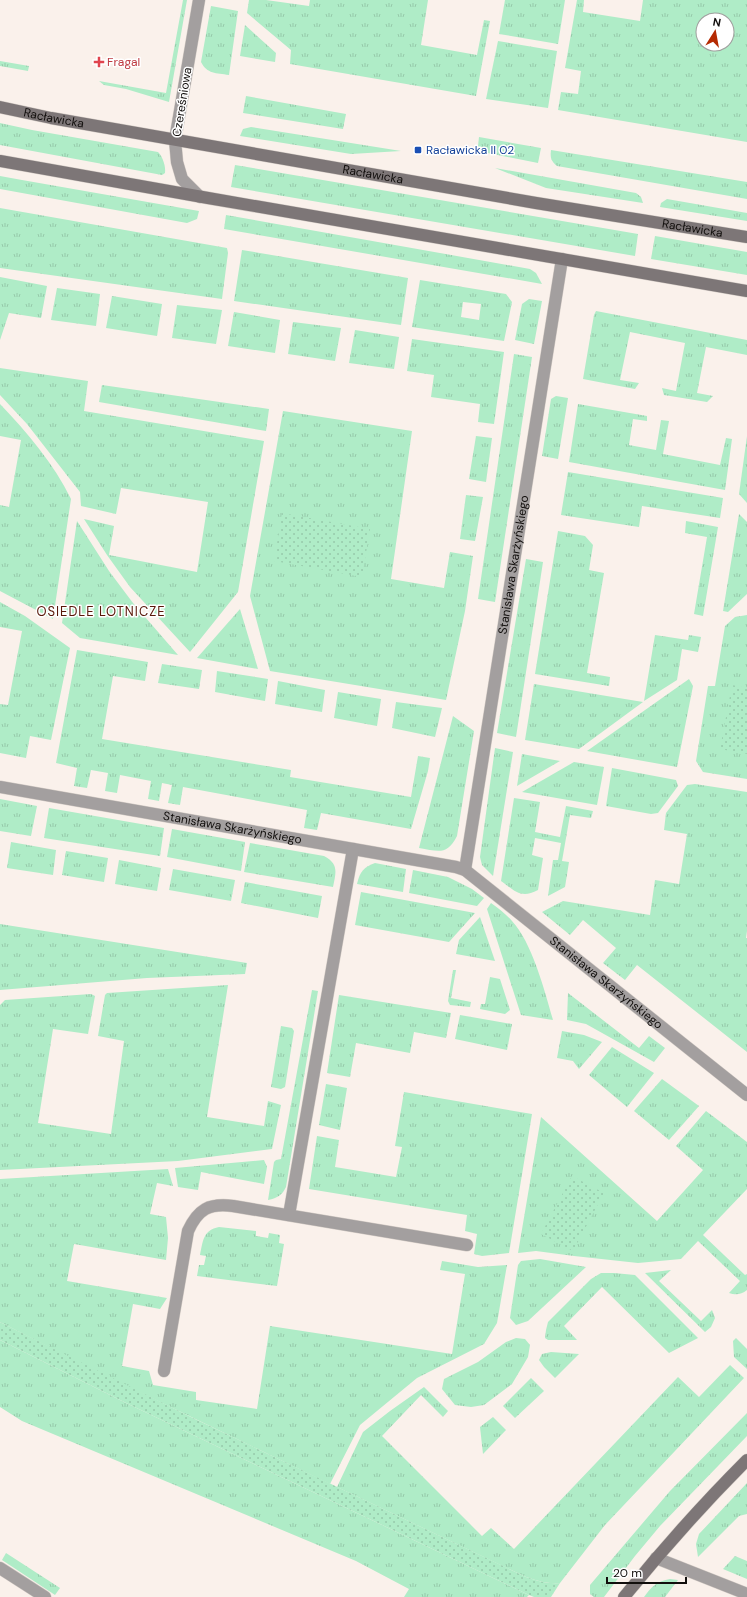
<svg xmlns="http://www.w3.org/2000/svg" width="747" height="1597" font-family="'DM Sans',sans-serif">
	<style>
		.grass { fill: url(#grass-tufts); fill-rule: evenodd }
		.park { fill: url(#park-dots) }
		.lines { fill: none; stroke-linecap: round; stroke-linejoin: round }
		.street-casing { stroke: #d5cdc7; stroke-width: 13 }
		.secondary-casing { stroke: #d5cdc7; stroke-width: 13 }
		.street { stroke: #a39f9f; stroke-width: 12 }
		.secondary { stroke: #7d7677; stroke-width: 12 }
		.health-dot { fill: #e0444e; stroke: #fff; stroke-width: 1.5 }
		.transit-dot { fill: #1a4fb4; stroke: #fff; stroke-width: 1.5 }
		.labels { text-anchor: middle; stroke-width: 3; stroke-linejoin: round; paint-order: stroke }
		.health-label { font-size: 12px; fill: #be3a42; stroke: #fff; text-anchor: start }
		.street-label { font-size: 12px; fill: #110e0c; stroke: #fff }
		.transit-label { font-size: 12px; fill: #164399; stroke: #fff; text-anchor: start }
		.neighbourhood-label { font-size: 13px; letter-spacing: 1px; fill: #591708; stroke: #fff }
	</style>
	<defs>
		<pattern id="grass-tufts" width="24" height="20" patternUnits="userSpaceOnUse"><rect width="24" height="20" fill="#afecc7"/><path d="M3 7l-1-3M5 7V3M7 7l1-3M15 17l-1-3M17 17v-4M19 17l1-3" fill="none" stroke="#96c9aa"/></pattern>
		<pattern id="park-dots" width="8" height="8" patternUnits="userSpaceOnUse"><rect width="8" height="8" fill="#afecc7"/><path d="M2 2h.1M6 6h.1" fill="none" stroke="#96c9aa" stroke-width="1.8" stroke-linecap="round"/></pattern>
	</defs>
	<rect width="100%" height="100%" fill="#faf1eb"/>
	<!-- grass -->
	<g class="grass">
		<polygon points="183,0 187,0 169,102 126,89 104,85 99,81 166,93"/>
		<polygon points="249,0 266,0 309,6 310,0 428,0 421,45 477,55 484,20 490,21 476,96 290,64 291,50 247,13"/>
		<polygon points="505,0 565,0 558,44 499,34"/>
		<path d="M 577,0 L 584,0 L 583,12 L 640,21 L 643,0 L 747,0 L 747,142 L 558,110 L 561,92 L 578,94 L 581,71 L 565,68 ZM 703,20 L 727,20 L 727,44 L 703,44 Z"/>
		<path d="M 211,6 L 238,11 L 229,75 C 216,73 207,74 201,62 Z"/>
		<polygon points="245,25 276,53 275,62 240,56"/>
		<polygon points="498,41 557,51 548,108 486,99"/>
		<polygon points="0,61 29,66 28,71 0,66"/>
		<polygon points="246,96 346,114 343,129 243,113"/>
		<path d="M 0,123 L 32,130 L 158,152 C 163,157 166,167 165,173 L 162,175 L 0,145 Z"/>
		<polygon points="251,127 401,151 351,154 240,136 243,129"/>
		<polygon points="479,137 541,148 538,163 483,152 478,146"/>
		<path d="M 551,150 L 747,182 L 747,199 L 557,166 C 551,161 550,158 551,150 Z"/>
		<polygon points="235,165 638,234 635,256 231,187"/>
		<polygon points="495,168 636,193 641,197 643,203 546,188"/>
		<polygon points="0,176 22,180 199,211 197,219 187,223 0,189"/>
		<polygon points="667,199 747,213 747,221 660,207 661,203"/>
		<polygon points="0,208 227,248 228,253 222,299 0,268"/>
		<polygon points="226,215 530,269 536,273 542,284 224,229"/>
		<polygon points="655,236 747,252 747,275 651,259"/>
		<polygon points="242,250 408,278 401,325 234,301"/>
		<polygon points="0,277 47,286 41,318 9,313 0,340"/>
		<path d="M 420,280 L 506,294 L 512,302 L 504,341 L 412,327 ZM 463,302 L 481,304 L 479,320 L 461,317 Z"/>
		<polygon points="57,288 100,294 96,326 51,320"/>
		<polygon points="112,296 162,304 157,336 106,328"/>
		<polygon points="529,299 542,301 534,344 515,340 522,304"/>
		<polygon points="177,305 222,310 216,344 172,338"/>
		<polygon points="596,311 747,340 747,355 706,347 697,393 713,396 707,402 664,395 662,388 676,391 685,343 630,332 620,380 639,383 635,389 583,379 594,315"/>
		<polygon points="234,312 280,320 275,353 228,346"/>
		<polygon points="293,322 341,328 335,361 288,354"/>
		<polygon points="355,330 399,337 394,369 349,363"/>
		<polygon points="412,339 504,352 494,424 478,422 480,404 431,397 434,375 407,371"/>
		<polygon points="514,354 532,357 495,602 478,599"/>
		<polygon points="0,368 88,381 84,411 264,441 238,592 190,652 130,587 107,555 84,519 114,526 109,555 197,572 208,502 121,488 116,514 81,506 80,492 27,424 0,395"/>
		<polygon points="102,385 269,409 266,431 99,402"/>
		<polygon points="556,396 568,398 558,459 542,456 551,399"/>
		<path d="M 0,404 C 27,432 54,464 71,499 L 53,619 L 0,591 L 0,505 L 9,507 L 21,440 L 0,436 Z"/>
		<polygon points="578,404 647,416 647,421 633,419 629,445 656,450 661,420 669,421 663,454 720,465 726,438 732,439 725,490 569,462"/>
		<polygon points="283,411 412,431 391,579 444,588 450,552 473,556 465,611 446,700 270,671 250,596"/>
		<polygon points="476,436 492,438 486,482 469,479"/>
		<polygon points="747,436 747,503 739,494"/>
		<polygon points="568,472 723,498 720,518 642,506 639,527 561,515"/>
		<polygon points="466,495 483,497 475,541 460,539"/>
		<polygon points="739,514 747,522 747,594 728,612 723,611"/>
		<polygon points="77,521 109,571 133,603 178,655 80,638 62,623"/>
		<polygon points="686,521 718,527 703,616 694,614 707,537 685,533"/>
		<polygon points="558,531 585,536 593,545 589,570 604,573 587,673 610,677 609,686 535,674"/>
		<polygon points="526,559 543,562 516,737 497,733"/>
		<polygon points="0,602 25,616 70,648 51,740 30,736 26,758 0,753 0,704 8,705 22,631 0,627"/>
		<polygon points="240,609 258,669 197,658"/>
		<polygon points="747,615 747,779 703,772 696,761 708,686 715,686 725,626 735,617"/>
		<polygon points="655,635 688,640 689,635 701,637 698,652 682,649 677,680 644,701"/>
		<polygon points="77,650 148,662 145,681 113,676 102,739 291,770 290,777 411,797 418,756 430,758 428,771 411,829 321,813 317,830 304,828 307,810 183,787 180,805 168,803 172,785 162,783 159,801 148,799 151,781 120,775 117,793 105,791 108,773 91,770 87,788 74,786 77,768 56,763"/>
		<polygon points="162,664 202,670 199,689 158,683"/>
		<polygon points="217,671 268,679 265,701 215,692"/>
		<polygon points="689,679 693,686 677,767 587,751"/>
		<polygon points="278,681 325,690 322,712 275,704"/>
		<polygon points="534,684 643,702 579,749 525,740"/>
		<polygon points="338,692 381,699 377,726 334,718"/>
		<polygon points="396,702 442,708 435,737 392,728"/>
		<path d="M 453,716 L 474,731 L 457,836 C 447,856 438,851 419,848 Z"/>
		<polygon points="495,748 513,752 493,876 482,865 480,857"/>
		<polygon points="522,754 560,761 517,786"/>
		<polygon points="574,762 604,767 597,805 522,792"/>
		<polygon points="612,768 676,780 678,786 658,813 651,814 606,806"/>
		<polygon points="695,784 747,792 747,931 746,938 747,938 747,1052 637,965 625,980 603,963 616,948 583,920 570,935 542,912 563,901 650,915 655,880 679,884 687,834 664,830 666,813 687,785"/>
		<path d="M 514,798 L 540,802 L 535,832 L 560,837 L 566,806 L 593,811 L 591,818 L 570,815 L 562,861 L 569,862 L 565,887 L 548,896 L 553,860 L 558,860 L 561,843 L 535,838 L 532,855 L 543,858 L 538,890 C 521,899 515,891 501,881 Z"/>
		<polygon points="0,799 37,806 31,836 0,831"/>
		<polygon points="49,808 164,828 160,856 44,838"/>
		<polygon points="172,829 245,842 241,871 167,857"/>
		<polygon points="11,842 56,850 53,875 7,868"/>
		<path d="M 250,843 L 324,856 C 339,864 336,872 333,887 L 244,872 Z"/>
		<polygon points="66,851 108,858 104,882 62,875"/>
		<polygon points="119,860 161,868 157,891 115,884"/>
		<path d="M 375,863 L 406,869 L 403,892 L 357,884 C 360,871 364,867 375,863 Z"/>
		<polygon points="173,869 235,880 231,901 169,890"/>
		<polygon points="413,870 448,877 472,889 484,898 477,906 409,893"/>
		<polygon points="245,882 322,896 318,918 241,903"/>
		<polygon points="361,892 475,913 449,942 355,925"/>
		<path d="M 491,903 C 498,908 506,914 512,921 C 532,942 545,992 553,1020 L 521,1015 L 487,909 Z"/>
		<polygon points="480,917 495,961 456,954 459,940"/>
		<polygon points="0,924 247,963 245,974 147,978 0,990"/>
		<polygon points="453,970 456,970 451,998 471,1002 470,1007 450,1005 448,1001"/>
		<polygon points="490,977 500,979 510,1010 505,1014 480,1009 481,1004 485,1004"/>
		<polygon points="228,985 207,1117 264,1126 268,1101 281,1105 272,1149 178,1161 0,1170 0,1005 5,1000 91,994 95,996 88,1034 53,1029 38,1123 111,1134 124,1041 98,1036 105,995 107,993"/>
		<path d="M 312,990 L 318,991 L 286,1187 C 282,1195 278,1198 268,1200 L 274,1162 L 276,1160 L 281,1159 Z"/>
		<polygon points="568,993 639,1048 649,1036 665,1048 654,1062 586,1024 567,1020"/>
		<polygon points="339,995 451,1013 446,1038 414,1032 410,1053 356,1043 350,1077 327,1073"/>
		<polygon points="460,1015 512,1024 507,1050 455,1039"/>
		<polygon points="281,1026 292,1028 294,1031 285,1087 281,1089 271,1087"/>
		<polygon points="562,1031 584,1035 602,1042 579,1069 573,1061 557,1058"/>
		<polygon points="612,1047 654,1073 627,1107 589,1075"/>
		<polygon points="662,1079 699,1106 669,1140 634,1111"/>
		<polygon points="326,1084 347,1088 340,1130 319,1125"/>
		<polygon points="404,1092 532,1114 509,1253 482,1256 474,1254 477,1234 465,1231 467,1215 309,1189 317,1136 339,1140 335,1167 396,1177 402,1147 395,1146"/>
		<path d="M 706,1111 L 747,1142 L 747,1189 L 703,1235 L 745,1275 L 747,1274 L 747,1290 C 741,1295 735,1295 729,1293 L 740,1281 L 698,1241 L 681,1259 L 638,1263 L 574,1256 L 536,1251 L 518,1253 L 541,1117 L 657,1221 L 703,1170 L 676,1146 Z"/>
		<polygon points="264,1160 267,1167 264,1184 201,1172 198,1190 178,1187 175,1168"/>
		<polygon points="168,1169 173,1186 157,1183 150,1214 166,1217 168,1238 166,1260 74,1244 67,1281 167,1298 160,1309 133,1304 122,1366 149,1371 153,1385 196,1392 196,1400 257,1409 270,1326 452,1354 465,1274 440,1270 442,1261 478,1267 507,1265 497,1323 484,1344 417,1378 360,1425 330,1484 102,1374 0,1322 0,1179"/>
		<path d="M 219,1227 L 256,1231 L 256,1236 L 268,1238 L 269,1233 L 280,1235 L 279,1243 L 284,1244 L 277,1286 L 197,1276 L 199,1265 L 204,1265 L 206,1256 L 200,1255 C 203,1241 203,1230 219,1227 Z"/>
		<polygon points="540,1259 586,1267 528,1321 516,1325 510,1318 518,1265 521,1261"/>
		<polygon points="671,1270 659,1281 701,1321 712,1310 715,1318 711,1327 705,1332 645,1273"/>
		<polygon points="601,1273 614,1273 635,1275 698,1338 669,1353 602,1287 564,1326 577,1340 548,1340 545,1338 546,1330 548,1322 591,1279"/>
		<polygon points="516,1338 525,1339 530,1345 528,1357 512,1384 484,1405 471,1407 455,1405 442,1389 444,1379 478,1362 506,1342"/>
		<polygon points="736,1338 747,1349 747,1369 734,1357 733,1341"/>
		<polygon points="0,1340 124,1402 529,1595 527,1597 404,1597 409,1589 356,1561 22,1421 0,1407"/>
		<polygon points="551,1352 579,1354 555,1378 544,1367 539,1360 542,1354"/>
		<path d="M 730,1365 L 744,1378 L 605,1525 L 560,1583 C 548,1584 538,1581 526,1577 L 337,1487 L 363,1432 L 390,1411 L 424,1387 L 448,1411 L 443,1417 L 421,1395 L 382,1436 L 482,1536 L 491,1528 L 514,1549 L 678,1377 L 699,1397 Z"/>
		<polygon points="531,1378 544,1391 515,1418 503,1406"/>
		<polygon points="747,1413 747,1436 660,1526 635,1556 604,1597 594,1597 590,1594 590,1585 670,1491"/>
		<polygon points="493,1417 506,1430 483,1454 480,1427"/>
		<polygon points="747,1483 747,1514 739,1516 698,1557 696,1544 699,1534"/>
		<polygon points="6,1553 60,1588 55,1595 2,1560"/>
		<polygon points="735,1556 747,1561 747,1579 723,1569"/>
		<path d="M 670,1579 L 678,1580 L 665,1597 L 644,1597 C 651,1587 657,1581 670,1579 Z"/>
	</g>
	<!-- park -->
	<g class="park">
		<polygon points="282,513 370,529 362,577 274,561"/>
		<polygon points="732,685 747,688 747,754 720,749"/>
		<polygon points="572,1176 604,1193 573,1251 541,1234"/>
		<path d="M 0,1322 L 195,1419 L 526,1577 C 538,1581 548,1584 560,1583 L 551,1597 L 534,1597 L 529,1595 L 124,1402 L 0,1340 Z"/>
	</g>
	<g class="lines">
		<!-- street casing -->
		<g class="street-casing">
			<g id="street">
				<polyline points="199,0 175,140 177,162 182,179 200,197"/>
				<path id="s1" d="M 0,787 L 456,867 L 465,870 L 747,1095"/>
				<path id="s2" d="M 465,870 L 562,259"/>
				<polyline points="289,1215 353,849"/>
				<path d="M 164,1371 L 188,1231 C 198,1209 209,1203 233,1206 L 467,1245"/>
				<polyline points="656,1558 747,1594"/>
				<polyline points="0,1568 45,1597"/>
			</g>
		</g>
		<!-- secondary casing -->
		<g class="secondary-casing">
			<g id="secondary">
				<path id="s3" d="M 0,107 L 51,118 L 536,203 L 747,237"/>
				<polyline points="0,161 208,198 747,291"/>
				<path d="M 624,1597 C 663,1549 703,1504 747,1460"/>
			</g>
		</g>
		<!-- street -->
		<use href="#street" class="street"/>
		<!-- secondary -->
		<use href="#secondary" class="secondary"/>
	</g>
	<!-- markers -->
	<path class="health-dot" d="M97 56h4v4h4v4h-4v4h-4v-4h-4v-4h4z"/>
	<rect class="transit-dot" x="414" y="146" width="8" height="8" rx="2"/>
	<g class="labels">
		<!-- health labels -->
		<g class="health-label">
			<text x="107" y="66">Fragal</text>
		</g>
		<!-- street labels -->
		<g class="street-label">
			<text transform="translate(182 102) rotate(-81)" y="4">Czereśniowa</text>
			<text dy="4" stroke="none"><textPath href="#s3" startOffset="55">Racławicka</textPath></text>
			<text dy="4" stroke="none"><textPath href="#s3" startOffset="379">Racławicka</textPath></text>
			<text dy="4" stroke="none"><textPath href="#s3" startOffset="703">Racławicka</textPath></text>
			<text dy="4" stroke="none"><textPath href="#s2" startOffset="309">Stanisława Skarżyńskiego</textPath></text>
			<text dy="4" stroke="none"><textPath href="#s1" startOffset="236">Stanisława Skarżyńskiego</textPath></text>
			<text dy="4" stroke="none"><textPath href="#s1" startOffset="653">Stanisława Skarżyńskiego</textPath></text>
		</g>
		<!-- transit labels -->
		<g class="transit-label">
			<text x="426" y="154">Racławicka II 02</text>
		</g>
		<!-- neighbourhood labels -->
		<g class="neighbourhood-label">
			<text x="101" y="616">OSIEDLE LOTNICZE</text>
		</g>
	</g>
	<!-- north arrow -->
	<g transform="translate(715 32) rotate(11)"><circle r="19" fill="#ffffff" stroke="#a09f9e"/>
	<path d="M0-3L7 15L0 10L-7 15Z" fill="#b52a02"/>
	<text y="-6" font-size="11" font-weight="bold" text-anchor="middle" fill="#110e0c">N</text>
	</g>
	<!-- scale -->
	<path d="M607 1577v6h79v-6" fill="none" stroke="#110e0c" stroke-width="2"/>
	<text x="613" y="1577" font-size="12" fill="#110e0c" stroke="#ffffff" stroke-width="3" paint-order="stroke">20 m</text>
</svg>
